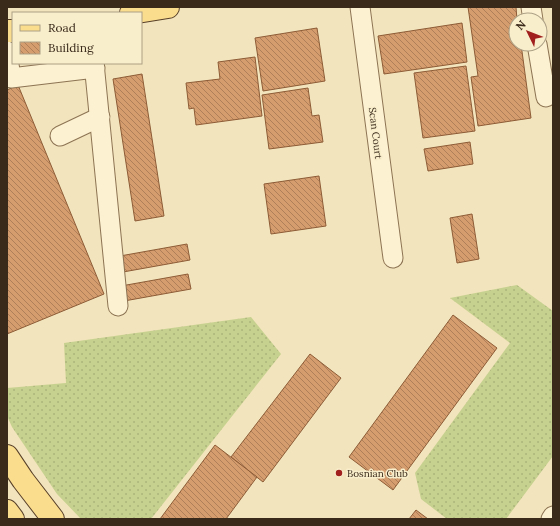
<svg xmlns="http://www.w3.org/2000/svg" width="560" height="526" font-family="Lora,serif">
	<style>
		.grass { fill: url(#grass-dots) }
		.building { fill: url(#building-back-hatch); stroke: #8d5c37 }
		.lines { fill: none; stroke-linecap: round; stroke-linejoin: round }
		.minor-casing { stroke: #8c7353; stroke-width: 21 }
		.major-casing { stroke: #584029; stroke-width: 24 }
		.minor { stroke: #fcf1d0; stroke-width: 19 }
		.major { stroke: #fbdd8e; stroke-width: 22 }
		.poi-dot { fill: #a1201d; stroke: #f9eecc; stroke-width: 1.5 }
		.labels { text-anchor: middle; stroke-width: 3; stroke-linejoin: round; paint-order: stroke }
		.street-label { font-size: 10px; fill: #392a1a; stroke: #f9eecc }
		.poi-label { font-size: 10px; fill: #392a1a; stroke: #f9eecc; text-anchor: start }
	</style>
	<defs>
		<pattern id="grass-dots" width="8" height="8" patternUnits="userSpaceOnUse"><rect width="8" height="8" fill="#c7d18f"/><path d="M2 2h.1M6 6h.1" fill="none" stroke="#acb47b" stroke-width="1.8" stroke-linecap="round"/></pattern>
		<pattern id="building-back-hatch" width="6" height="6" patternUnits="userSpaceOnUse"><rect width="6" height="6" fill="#d59c6d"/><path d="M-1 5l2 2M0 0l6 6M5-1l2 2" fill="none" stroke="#ae7f59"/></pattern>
	</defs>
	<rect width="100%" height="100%" fill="#f2e4bc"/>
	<!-- grass -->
	<g class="grass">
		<polygon points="517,285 553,311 553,456 506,519 447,519 421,499 415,473 510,343 450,298"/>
		<polygon points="251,317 281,354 151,519 81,519 57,494 12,427 7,416 7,388 66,383 64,343"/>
	</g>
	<!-- building -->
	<g class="building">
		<polygon points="468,7 516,7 517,20 516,20 516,44 521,44 531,118 478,126 471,77 478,76"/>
		<polygon points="462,23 467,62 384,74 378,36"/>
		<polygon points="317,28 325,81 263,91 255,38"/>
		<polygon points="255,57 262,116 196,125 194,108 189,109 186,83 220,79 218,62"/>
		<polygon points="466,66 475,131 423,138 414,73"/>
		<polygon points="142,74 164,216 135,221 113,79"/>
		<polygon points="18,85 104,294 7,334 7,90"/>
		<polygon points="308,88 312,116 319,115 323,142 269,149 262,95"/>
		<polygon points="470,142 473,164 428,171 424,149"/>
		<polygon points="319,176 326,226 271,234 264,184"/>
		<polygon points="472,214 479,259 457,263 450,218"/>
		<polygon points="187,244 190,260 123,272 120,256"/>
		<polygon points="188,274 191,289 124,301 121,286"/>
		<polygon points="453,315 497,348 393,490 349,457"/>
		<polygon points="310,354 341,378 263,482 231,457"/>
		<polygon points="215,445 257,477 226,519 160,519"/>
		<polygon points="416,510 428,519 409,519"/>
	</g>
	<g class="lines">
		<!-- minor casing -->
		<g class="minor-casing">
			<g id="minor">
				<polyline points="360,7 393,258"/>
				<polyline points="531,7 533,20"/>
				<polyline points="537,44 546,97"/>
				<polyline points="7,51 11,78 95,68"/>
				<polyline points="94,63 118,306"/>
				<polyline points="60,136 100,117"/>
				<polyline points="551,519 553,516"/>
			</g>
		</g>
		<!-- major casing -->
		<g class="major-casing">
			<g id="major">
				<polyline points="131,13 168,7"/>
				<polyline points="7,31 13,31"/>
				<polyline points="7,456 23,480 53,519"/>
				<polyline points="7,511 13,519"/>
			</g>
		</g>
		<!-- minor -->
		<use href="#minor" class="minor"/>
		<!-- major -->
		<use href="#major" class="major"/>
	</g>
	<!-- markers -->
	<circle class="poi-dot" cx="339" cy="473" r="4"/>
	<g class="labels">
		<!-- street labels -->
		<g class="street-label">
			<text transform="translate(376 133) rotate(83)" y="4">Scan Court</text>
		</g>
		<!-- poi labels -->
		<g class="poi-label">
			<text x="347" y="477">Bosnian Club</text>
		</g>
	</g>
	<!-- border -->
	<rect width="560" height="526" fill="none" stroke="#392a1a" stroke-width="16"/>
	<!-- legend -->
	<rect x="12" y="12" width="130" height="52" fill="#f9eecc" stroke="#aca085"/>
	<rect x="20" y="25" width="20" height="6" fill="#fbdd8e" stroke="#aca085"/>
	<text x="48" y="32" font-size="12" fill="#392a1a">Road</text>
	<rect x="20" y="42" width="20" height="12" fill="url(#building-back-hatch)" stroke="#aca085"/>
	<text x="48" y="52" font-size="12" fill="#392a1a">Building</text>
	<!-- north arrow -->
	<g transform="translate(528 32) rotate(313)"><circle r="19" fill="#f9eecc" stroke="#aca085"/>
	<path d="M0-3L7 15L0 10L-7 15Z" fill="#a1201d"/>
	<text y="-6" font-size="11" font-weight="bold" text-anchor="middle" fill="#392a1a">N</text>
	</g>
</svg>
